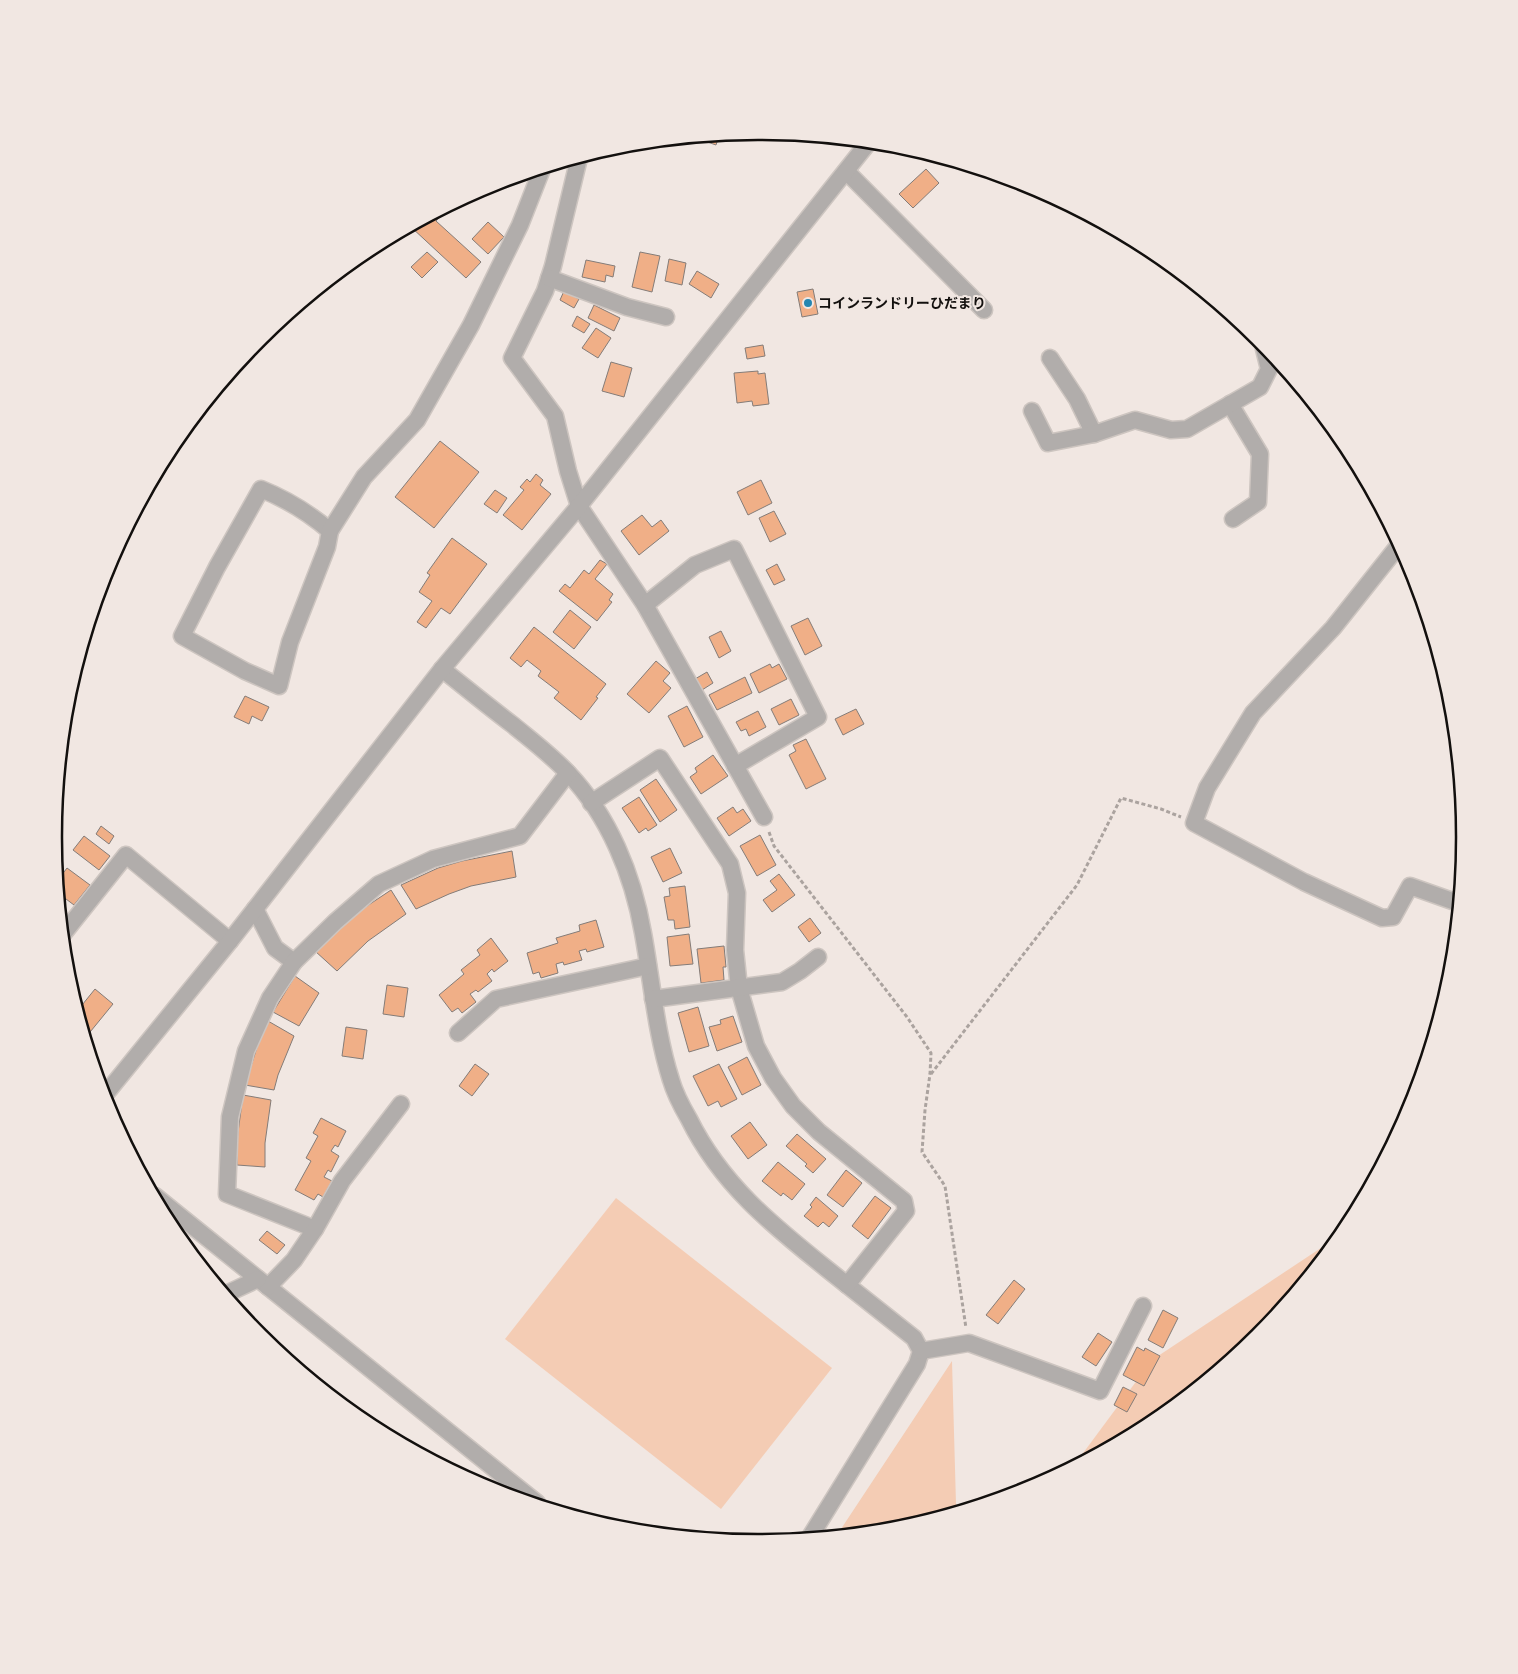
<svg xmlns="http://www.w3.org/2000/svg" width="1518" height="1674" font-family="Manrope,'Noto Sans JP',sans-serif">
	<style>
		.green { fill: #f4ccb4 }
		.building { fill: #f0af87; stroke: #847c78 }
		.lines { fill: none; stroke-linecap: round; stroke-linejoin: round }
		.minor-casing { stroke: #cdc5c0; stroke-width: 19 }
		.path { stroke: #aba39f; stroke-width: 3; stroke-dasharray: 4 2.5; stroke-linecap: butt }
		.minor { stroke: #b1adab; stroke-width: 16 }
		.poi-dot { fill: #2586b1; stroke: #f1e7e2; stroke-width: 2 }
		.labels { text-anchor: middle; stroke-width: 4; stroke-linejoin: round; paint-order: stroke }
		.poi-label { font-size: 14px; font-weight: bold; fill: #13100e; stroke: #f1e7e2; text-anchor: start }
		.rim { fill: none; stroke: #13100e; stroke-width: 2.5 }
	</style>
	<rect width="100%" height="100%" fill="#f1e7e2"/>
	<!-- green -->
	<g class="green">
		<polygon points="616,1198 832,1368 721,1509 505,1339"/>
		<polygon points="1339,1236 1257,1336 1151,1424 1075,1464 1152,1360"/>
		<polygon points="952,1361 956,1504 958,1510 896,1529 837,1535"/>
	</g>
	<!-- building -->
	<g class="building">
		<polygon points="719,136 716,145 696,138"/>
		<polygon points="926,169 939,183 913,208 899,194"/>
		<polygon points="445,209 446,210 436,221 481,262 466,278 411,227"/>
		<polygon points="488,222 504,237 488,254 472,239"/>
		<polygon points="427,252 438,262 422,278 411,267"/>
		<polygon points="640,252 660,256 652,292 632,287"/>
		<polygon points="669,259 686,263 682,285 665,281"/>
		<polygon points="586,260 615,266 613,277 606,275 605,282 582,277"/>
		<polygon points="697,271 719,284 711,298 689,284"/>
		<polygon points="813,289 818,314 802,317 797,292"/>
		<polygon points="564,291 579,299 574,308 560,300"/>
		<polygon points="594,305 620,318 614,331 588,318"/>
		<polygon points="577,316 590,324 584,333 572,326"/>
		<polygon points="596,328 611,338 598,358 582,348"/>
		<polygon points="763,345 765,356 747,359 745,348"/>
		<polygon points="611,362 632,368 624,397 602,391"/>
		<polygon points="758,371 758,374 765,373 769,404 753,406 752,401 737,403 734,373"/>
		<polygon points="440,441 479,472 434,528 395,497"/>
		<polygon points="536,474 543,480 540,485 551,494 522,530 503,515 524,490 520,487 527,479 530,482"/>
		<polygon points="761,480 772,503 748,515 737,492"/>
		<polygon points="495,490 507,498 497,513 484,504"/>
		<polygon points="774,511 786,534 770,542 759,518"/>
		<polygon points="642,515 652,527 661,520 669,531 639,555 621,531"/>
		<polygon points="452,538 487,564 450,614 441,608 426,628 417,622 432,601 419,592 430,575 427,573"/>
		<polygon points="600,560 607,564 595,579 613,594 609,600 612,602 597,621 559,591 565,584 570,588 584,570 589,574"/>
		<polygon points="777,564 785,580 774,585 766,570"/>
		<polygon points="570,610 591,627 574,649 553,632"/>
		<polygon points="808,618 822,646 805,655 791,626"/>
		<polygon points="534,627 606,684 596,697 598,698 581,720 554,698 559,692 538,676 541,671 527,660 521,667 510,658"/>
		<polygon points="721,631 731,651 719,658 709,637"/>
		<polygon points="656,661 670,673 663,681 671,688 649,713 627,694"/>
		<polygon points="770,664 772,668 779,664 787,679 759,693 750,674"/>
		<polygon points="707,672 713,683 702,690 695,679"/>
		<polygon points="745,677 752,693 717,710 709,695"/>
		<polygon points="245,696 269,707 262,721 252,716 249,724 234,717"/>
		<polygon points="791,699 799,715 779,725 771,709"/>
		<polygon points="687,706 703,737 684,747 668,716"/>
		<polygon points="856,709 864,724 843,735 835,719"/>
		<polygon points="758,711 766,727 749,736 746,729 741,731 736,722"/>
		<polygon points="806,739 826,779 806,789 789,755 796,751 793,745"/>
		<polygon points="713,755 728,776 701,794 690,777 697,772 695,768"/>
		<polygon points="656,779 677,810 660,822 640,790"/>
		<polygon points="639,797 657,825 648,831 646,828 639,833 622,808"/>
		<polygon points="733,807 737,813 743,809 751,821 729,836 717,818"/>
		<polygon points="101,826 114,836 109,844 96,834"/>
		<polygon points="760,835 776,865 757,876 740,846"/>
		<polygon points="84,836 110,856 99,870 73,850"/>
		<polygon points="670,848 682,873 663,882 651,857"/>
		<polygon points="512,851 516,877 471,886 449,894 416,909 401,885 438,868 462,861"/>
		<polygon points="67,868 90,885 74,905 62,896 60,899 58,880"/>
		<polygon points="779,874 795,895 772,912 763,900 777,890 770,881"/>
		<polygon points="685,886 690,927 675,929 674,920 668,920 664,897 670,896 669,888"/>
		<polygon points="391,890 406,914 368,941 337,971 315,951 349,918"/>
		<polygon points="810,918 821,933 809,942 798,927"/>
		<polygon points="596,920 604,947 587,952 586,949 579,951 582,960 564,965 563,962 556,964 558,973 541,978 539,972 533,974 527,953 558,943 556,938 580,931 579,925"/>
		<polygon points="689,934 693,964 670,966 667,937"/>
		<polygon points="491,938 508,961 494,972 492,969 487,974 492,981 478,992 476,990 470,994 476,1002 462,1013 458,1008 452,1012 439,995 464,974 461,970 480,955 477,950"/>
		<polygon points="724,946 726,967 723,967 724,980 701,983 697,949"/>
		<polygon points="295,976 319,993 299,1026 273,1012"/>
		<polygon points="387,985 408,988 404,1017 383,1014"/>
		<polygon points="95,989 113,1004 86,1037 78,1010"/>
		<polygon points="698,1007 709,1046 689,1052 678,1013"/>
		<polygon points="733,1016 742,1042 717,1051 709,1027 721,1024 720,1020"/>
		<polygon points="268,1021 294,1036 278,1075 274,1090 245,1085 259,1041"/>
		<polygon points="346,1027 367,1030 363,1059 342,1056"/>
		<polygon points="747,1057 761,1085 742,1095 728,1067"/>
		<polygon points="475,1064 489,1074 472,1096 459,1086"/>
		<polygon points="719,1064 737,1099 721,1107 718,1101 708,1106 693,1076"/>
		<polygon points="243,1095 271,1100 265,1143 265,1167 237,1165 237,1140"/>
		<polygon points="321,1118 346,1131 338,1147 335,1145 331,1151 339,1156 331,1172 328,1170 324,1177 332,1181 323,1197 318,1194 314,1200 295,1190 311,1161 306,1158 318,1136 313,1133"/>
		<polygon points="750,1122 767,1145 748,1159 731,1136"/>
		<polygon points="797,1134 826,1159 813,1173 805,1166 807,1164 786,1146"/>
		<polygon points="778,1162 805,1184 792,1200 783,1193 781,1196 762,1181"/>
		<polygon points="846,1170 862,1183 843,1207 827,1195"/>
		<polygon points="875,1196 891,1208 868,1239 852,1226"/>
		<polygon points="816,1197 838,1216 829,1227 823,1222 818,1227 804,1216 812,1207 810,1205"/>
		<polygon points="267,1231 285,1245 277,1254 259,1240"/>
		<polygon points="1014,1280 1025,1289 998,1324 986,1315"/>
		<polygon points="1163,1310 1178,1318 1163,1348 1148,1340"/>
		<polygon points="1098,1333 1112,1342 1096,1366 1082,1357"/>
		<polygon points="1137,1347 1144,1351 1145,1348 1160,1356 1144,1386 1123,1375"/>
		<polygon points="1123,1387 1137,1394 1127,1412 1114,1405"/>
	</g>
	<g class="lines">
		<!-- minor casing -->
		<g class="minor-casing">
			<g id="minor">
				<polyline points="579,158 553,266 545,291 512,358 555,416 568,471 579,506 645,605 764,817"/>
				<polyline points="846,171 984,310"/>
				<polyline points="549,278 627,307 666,317"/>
				<polyline points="1050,358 1077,399 1094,434"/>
				<polyline points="1230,404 1260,454 1258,502 1233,519"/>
				<polyline points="1032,411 1048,443 1094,434 1135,420 1171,430 1187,429 1260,387 1269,369 1264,349 1266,348"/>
				<path d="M 261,489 C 286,499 309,513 330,531 L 327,547 L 290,642 L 279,686 L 245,671 L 182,636 L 217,567 Z"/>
				<polyline points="330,531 364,477 417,420 471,325 520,225 542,169"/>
				<polyline points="1399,545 1333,628 1253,713 1207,788 1194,823 1304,882 1382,918 1393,917 1410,886 1458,903"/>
				<polyline points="645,605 695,565 734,549 818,717 735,766"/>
				<path d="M 442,669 C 466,688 489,707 513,725 C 531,740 551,755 568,773 C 609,816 633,875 643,933 C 652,982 656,1033 671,1080 C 675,1094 682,1107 689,1119 C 721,1184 772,1225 827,1269 C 856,1292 885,1315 914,1338 L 921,1351 L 917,1364 L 810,1537"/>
				<polyline points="591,803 660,758 730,864 737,893 735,950 739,988 756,1046 773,1078 793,1106 819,1132 904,1201 906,1211 847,1285"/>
				<polyline points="255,909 275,948 294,962"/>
				<polyline points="63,934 126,855 230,941"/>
				<polyline points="653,999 782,982 800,971 818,957"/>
				<polyline points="458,1033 496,999 648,966"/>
				<polyline points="104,1096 230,941 442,669 579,506 868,143"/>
				<polyline points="155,1196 537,1503"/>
				<polyline points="315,1229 227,1194 230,1117 246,1051 270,998 294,962 335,922 379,884 433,859 520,836 568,773"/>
				<polyline points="268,1287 294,1260 315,1229 342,1181 401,1104"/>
				<polyline points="226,1294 258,1279"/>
				<polyline points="921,1351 969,1343 1100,1391 1143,1306"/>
			</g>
		</g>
		<!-- path -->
		<g class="path">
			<polyline points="769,832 774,846 907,1017 931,1053 930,1074 925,1110 922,1152 945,1186 966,1328"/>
			<polyline points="931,1074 1077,885 1121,798 1161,809 1181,817"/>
		</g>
		<!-- minor -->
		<use href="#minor" class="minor"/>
	</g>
	<!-- markers -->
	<circle class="poi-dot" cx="808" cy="303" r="5"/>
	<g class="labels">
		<!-- poi labels -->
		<g class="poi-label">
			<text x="818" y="308">コインランドリーひだまり</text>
		</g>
	</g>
	<!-- crop -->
	<path d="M0 0H1518V1674H0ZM758 140H760A696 696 0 0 1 1456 836V838A696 696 0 0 1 760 1534H758A696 696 0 0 1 62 838V836A696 696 0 0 1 758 140Z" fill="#f1e7e2" fill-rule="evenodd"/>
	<path class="rim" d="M758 140H760A696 696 0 0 1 1456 836V838A696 696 0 0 1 760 1534H758A696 696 0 0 1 62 838V836A696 696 0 0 1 758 140Z"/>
</svg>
